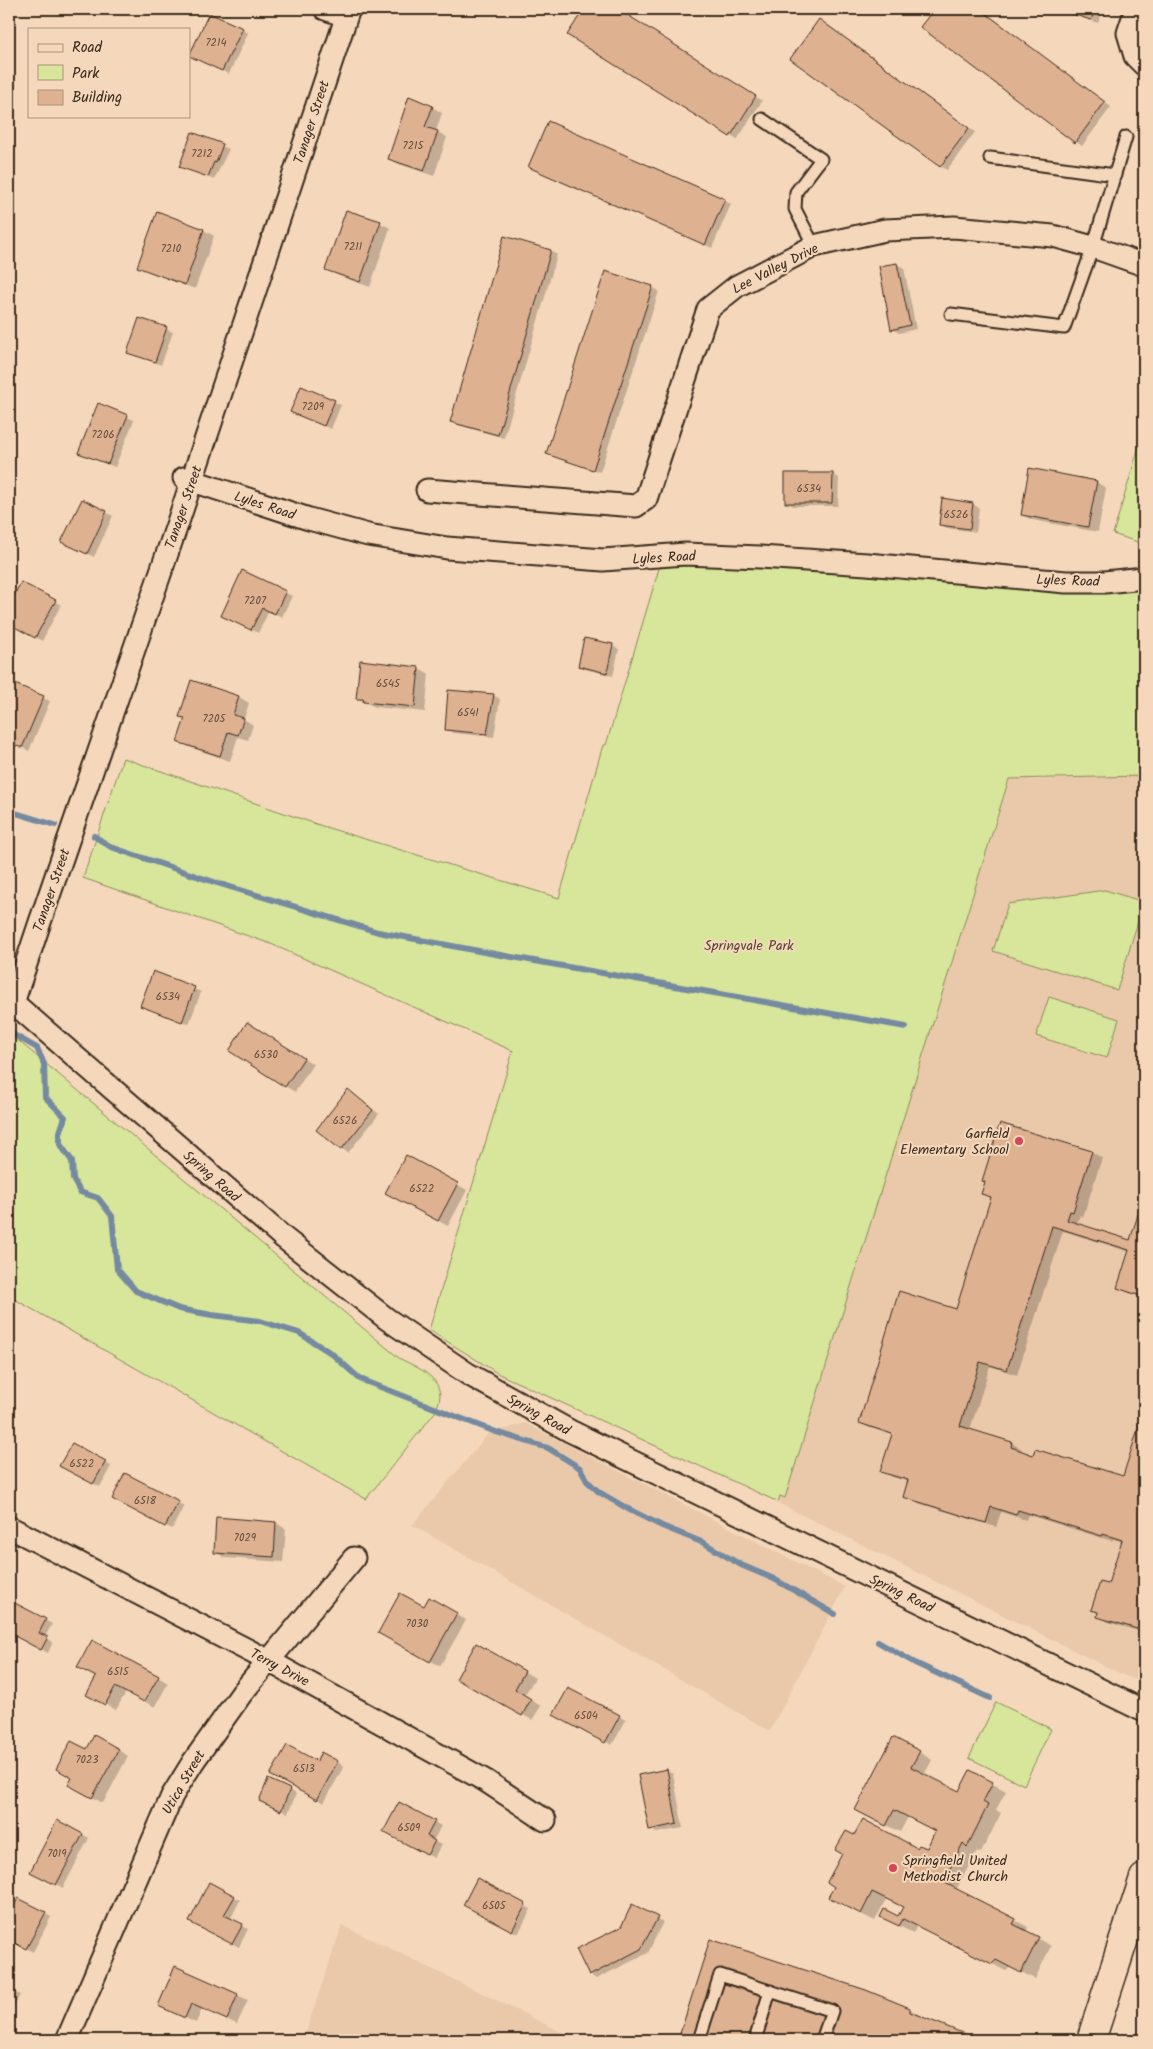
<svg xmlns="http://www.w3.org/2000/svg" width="1153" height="2049" font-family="Kalam,sans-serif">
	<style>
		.built { fill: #eac9ab }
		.green { fill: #d7e69a; stroke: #89885c }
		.shadow { fill: #0003 }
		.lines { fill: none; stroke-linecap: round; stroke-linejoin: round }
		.stream { stroke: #758aa0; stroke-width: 6 }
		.building { fill: #deb191; stroke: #3b2a1e }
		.service-casing { stroke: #3b2a1e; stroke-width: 15 }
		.minor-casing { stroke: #3b2a1e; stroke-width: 25 }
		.primary-casing { stroke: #3b2a1e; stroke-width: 31 }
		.service { stroke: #f5d8bb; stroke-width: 11 }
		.minor { stroke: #f5d8bb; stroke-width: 21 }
		.primary { stroke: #f5d8bb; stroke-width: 28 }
		.poi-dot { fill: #d1495b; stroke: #f5d8bb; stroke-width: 2 }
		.labels { text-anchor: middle; stroke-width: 4; stroke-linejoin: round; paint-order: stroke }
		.number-label { font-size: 11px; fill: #644c3b }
		.street-label { font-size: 14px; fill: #3b2a1e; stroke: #f5d8bb }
		.park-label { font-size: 14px; fill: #524631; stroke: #f5d8bb }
		.poi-label { font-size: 14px; fill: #3b2a1e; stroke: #f5d8bb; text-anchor: end }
	</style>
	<rect width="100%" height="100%" fill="#f5d8bb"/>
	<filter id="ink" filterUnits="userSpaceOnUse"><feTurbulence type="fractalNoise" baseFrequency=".02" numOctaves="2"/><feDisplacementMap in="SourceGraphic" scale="10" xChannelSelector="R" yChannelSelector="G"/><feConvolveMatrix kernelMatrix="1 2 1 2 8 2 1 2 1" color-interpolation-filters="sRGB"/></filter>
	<g filter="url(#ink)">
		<!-- built -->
		<g class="built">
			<polygon points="1141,775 1144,776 1144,1683 1123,1675 778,1503 1009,778 1036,780"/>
			<polygon points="525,1423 845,1587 770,1731 412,1525 488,1434"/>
			<polygon points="342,1925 578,2040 303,2040"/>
		</g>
		<!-- green -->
		<g class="green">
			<polygon points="1144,430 1144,544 1113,534"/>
			<polygon points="664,552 1144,576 1144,776 1009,779 785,1498 780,1496 778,1502 499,1374 429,1330 513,1051 271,944 83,878 123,758 322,826 559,898 603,745 606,745"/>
			<polygon points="1105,890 1144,902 1117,990 993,951 1008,904"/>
			<polygon points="1049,997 1119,1019 1107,1058 1036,1036"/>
			<path d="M 9,1033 L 399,1358 C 415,1367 438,1374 440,1395 C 440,1400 437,1406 436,1411 L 366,1499 L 9,1296 Z"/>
			<polygon points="996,1702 1051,1729 1024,1785 969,1758"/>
		</g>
		<!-- shadow -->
		<g class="shadow">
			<polygon points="585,9 616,9 762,101 737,140 569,34"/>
			<polygon points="936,9 980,9 1111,107 1082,146 922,27"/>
			<polygon points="1056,9 1103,9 1098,23"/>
			<polygon points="826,24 975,132 947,170 940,166"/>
			<polygon points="242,29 248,33 229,74 197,59"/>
			<polygon points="432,107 442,113 436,131 447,137 434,176 399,164 389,158"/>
			<polygon points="549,123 731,204 712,248 536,170"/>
			<polygon points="192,134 229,149 214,180 180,166"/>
			<polygon points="380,223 390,228 370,287 337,275 327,269"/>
			<polygon points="204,230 214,236 195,289 149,272 139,266"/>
			<polygon points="505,238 551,251 557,255 504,438 458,425 451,421"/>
			<polygon points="897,264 904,268 916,329 899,333 892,329"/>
			<polygon points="652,287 659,291 600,472 547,454"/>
			<polygon points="140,319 173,332 161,365 128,352"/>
			<polygon points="302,387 341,405 331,429 291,412"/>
			<polygon points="99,404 134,420 115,467 86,456"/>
			<polygon points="832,474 839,478 838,506 793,506 786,502"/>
			<polygon points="1096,482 1106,488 1098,532 1032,520 1022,515"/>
			<polygon points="82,500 113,516 94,557 69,545"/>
			<polygon points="943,500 973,504 979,508 976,532 946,528 940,524"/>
			<polygon points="243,572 292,596 282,617 269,611 258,633 229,619"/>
			<polygon points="22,583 61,605 42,641 9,623 9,607"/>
			<polygon points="613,646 619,649 613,676 585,669 579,665"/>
			<polygon points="419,668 429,674 425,712 375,707 357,698"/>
			<polygon points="192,682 239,697 249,703 244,719 253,725 248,740 238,737 230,761 189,747 179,741 186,719 181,716"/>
			<polygon points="16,686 50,701 29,751 9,742 9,703"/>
			<polygon points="493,695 500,699 494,737 453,733 446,729"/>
			<polygon points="154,973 201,992 189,1024 148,1009"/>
			<polygon points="258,1029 313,1064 295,1092 285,1086"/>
			<polygon points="355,1095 379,1114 348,1153 317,1130"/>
			<polygon points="1001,1124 1092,1152 1102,1158 1083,1217 1080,1215 1077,1225 1131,1241 1144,1201 1144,1298 1129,1293 1119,1288 1130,1252 1063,1231 1017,1375 990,1366 970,1430 1012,1443 1022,1449 1021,1452 1034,1456 1124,1478 1144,1414 1144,1633 1108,1622 1098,1616 1099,1613 1093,1610 1109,1586 1123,1542 1113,1539 1112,1541 1028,1515 1026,1520 1001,1512 996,1527 915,1502 905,1496 909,1482 892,1477 882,1471 893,1435 870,1428 860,1423 957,1310 991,1198 982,1193"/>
			<polygon points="406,1157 467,1190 448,1226 397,1199"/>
			<polygon points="9,1415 16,1419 9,1432"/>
			<polygon points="72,1444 111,1466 100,1487 61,1466"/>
			<polygon points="126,1475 184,1506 172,1529 114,1498"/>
			<polygon points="218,1518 276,1523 286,1529 283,1562 225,1558 215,1552"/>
			<polygon points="430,1599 466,1620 440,1666 379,1632 425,1608"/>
			<polygon points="9,1601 52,1624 45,1637 53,1642 48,1653 9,1632"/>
			<polygon points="477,1645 535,1678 524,1696 541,1706 532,1720 458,1678"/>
			<polygon points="97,1677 158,1677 168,1683 155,1707 126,1692 116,1710 98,1700"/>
			<polygon points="568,1689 626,1720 612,1745 555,1714"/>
			<polygon points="118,1750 128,1756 103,1803 80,1791 87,1751"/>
			<polygon points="919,1752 932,1760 924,1775 960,1793 970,1772 1006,1791 996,1810 1001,1813 981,1853 977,1851 956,1890 1028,1927 1026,1932 1051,1946 1035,1979 1011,1967 1006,1971 917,1926 913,1933 895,1924 882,1916 898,1918 904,1908 886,1899 875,1921 843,1905 855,1837 918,1850 927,1850 937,1832 908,1817 900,1832 870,1817"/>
			<polygon points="322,1754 344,1766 324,1803 272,1775 317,1762"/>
			<polygon points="667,1771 673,1774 683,1828 656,1833 650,1829"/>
			<polygon points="290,1790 296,1794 288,1813 267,1805"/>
			<polygon points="399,1804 441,1826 433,1841 441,1845 434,1858 384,1831"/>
			<polygon points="58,1822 89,1838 63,1888 32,1871"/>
			<polygon points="477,1880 531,1909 518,1934 464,1905"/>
			<polygon points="234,1897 240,1900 230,1920 248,1929 239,1947 197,1925"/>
			<polygon points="19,1899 51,1917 33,1952 9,1939 9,1919"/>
			<polygon points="633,1906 663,1922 648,1953 596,1979 590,1975 622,1928"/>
			<polygon points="711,1940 910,2009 929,2021 976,2040 680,2040"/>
			<polygon points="176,1967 248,2000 237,2024 202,2009 196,2023 159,2006"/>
			<polygon points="9,1989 20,1995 9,2017"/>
		</g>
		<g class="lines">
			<!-- stream -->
			<g class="stream">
				<polyline points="9,811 55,825"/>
				<polyline points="94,836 111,847 217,883 378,932 484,952 906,1027"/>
				<polyline points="9,1032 37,1048 44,1064 45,1097 65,1117 60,1132 60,1144 72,1161 73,1179 80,1192 98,1198 112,1216 117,1269 136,1291 179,1309 212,1315 260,1321 299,1333 331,1353 360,1379 496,1432 548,1448 580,1468 587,1481 599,1492 628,1509 662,1526 704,1543 741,1565 774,1579 835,1614"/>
				<polyline points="878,1642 915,1663 990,1698"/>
			</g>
		</g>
		<!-- building -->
		<g class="building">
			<polygon points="584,9 618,9 756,96 730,137 567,35"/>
			<polygon points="934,9 980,9 1105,102 1075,143 920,27"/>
			<polygon points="1057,9 1095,9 1091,20"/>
			<polygon points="209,13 243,28 222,71 189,56"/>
			<polygon points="819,19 969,128 940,167 790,59"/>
			<polygon points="409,96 433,106 425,127 438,131 424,171 388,159"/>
			<polygon points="548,121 725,199 705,245 528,167"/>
			<polygon points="192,132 223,144 216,163 214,162 208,177 179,167"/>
			<polygon points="346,210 381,221 360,282 325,270"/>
			<polygon points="157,211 204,229 185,285 137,267"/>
			<polygon points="504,236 551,250 498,435 450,422"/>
			<polygon points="897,263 910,325 891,330 879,266"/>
			<polygon points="605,271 653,286 593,470 546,454"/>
			<polygon points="139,318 167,327 155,362 127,353"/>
			<polygon points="301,386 335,400 324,426 290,412"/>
			<polygon points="98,403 128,415 108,464 78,453"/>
			<polygon points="1029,468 1097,481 1088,527 1021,515"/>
			<polygon points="785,473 833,473 832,503 785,503"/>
			<polygon points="942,498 973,503 970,529 939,525"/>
			<polygon points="82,499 107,511 87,554 61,542"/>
			<polygon points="242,570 286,591 275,614 262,608 251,630 221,616"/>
			<polygon points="21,582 56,600 35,638 9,624 9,605"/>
			<polygon points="584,638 613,644 607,673 578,666"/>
			<polygon points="360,660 419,667 415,707 363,702 364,699 356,699"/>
			<polygon points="191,680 239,696 233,715 244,718 238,735 228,732 220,756 177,742 185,718 179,717"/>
			<polygon points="15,684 44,696 22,748 9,743 9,700"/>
			<polygon points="448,690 494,694 487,734 445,730"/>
			<polygon points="153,971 195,987 182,1022 140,1006"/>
			<polygon points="247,1022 304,1058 285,1087 229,1051"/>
			<polygon points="348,1089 373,1110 341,1150 316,1130"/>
			<polygon points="1000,1123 1092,1151 1073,1212 1070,1211 1067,1220 1130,1240 1143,1199 1144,1199 1144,1297 1117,1288 1129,1250 1052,1226 1007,1370 980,1362 960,1426 1012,1442 1011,1447 1033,1455 1035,1449 1123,1476 1144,1410 1144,1631 1097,1617 1098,1612 1091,1610 1100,1582 1108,1584 1122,1540 1103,1534 1102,1536 1018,1510 1016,1515 991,1507 986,1523 903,1497 908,1480 880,1472 892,1434 859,1423 899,1291 956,1309 991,1197 981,1194 985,1182 982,1181"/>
			<polygon points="406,1155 458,1183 438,1221 385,1193"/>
			<polygon points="72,1443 106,1461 93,1484 59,1466"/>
			<polygon points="125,1473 179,1501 165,1527 112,1499"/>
			<polygon points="216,1517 276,1522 274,1557 214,1553"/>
			<polygon points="400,1593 424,1606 429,1597 457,1613 430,1662 378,1633"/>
			<polygon points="9,1600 46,1619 39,1633 48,1637 41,1650 9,1633"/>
			<polygon points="92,1640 159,1676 144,1702 115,1687 105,1705 86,1695 96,1677 77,1667"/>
			<polygon points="476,1643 525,1671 515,1689 531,1699 522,1716 456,1679"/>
			<polygon points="568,1688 620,1715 605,1743 553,1715"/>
			<polygon points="94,1735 119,1749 92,1798 68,1785 72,1778 56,1769 71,1741 87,1749"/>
			<polygon points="893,1737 920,1751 911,1767 959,1791 970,1770 993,1782 983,1802 988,1805 967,1847 963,1843 943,1882 1016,1919 1013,1924 1039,1937 1021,1973 996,1960 992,1964 903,1919 899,1926 880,1917 884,1909 898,1916 903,1907 872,1892 861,1914 828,1897 834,1887 827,1882 842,1854 835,1850 846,1831 854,1835 863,1819 917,1848 919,1845 927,1848 935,1831 894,1810 886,1826 855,1810"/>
			<polygon points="287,1745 317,1761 321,1752 338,1761 317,1800 270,1775"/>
			<polygon points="667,1769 677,1824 649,1830 638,1775"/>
			<polygon points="268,1779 290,1789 281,1811 259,1801"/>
			<polygon points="399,1802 435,1821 427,1836 435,1841 427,1855 383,1832"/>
			<polygon points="57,1820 83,1834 56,1885 30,1872"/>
			<polygon points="477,1878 526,1904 512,1931 463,1905"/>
			<polygon points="209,1882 235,1896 224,1915 243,1924 232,1944 189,1922"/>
			<polygon points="18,1898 46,1912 26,1949 9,1940 9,1916"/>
			<polygon points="632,1904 658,1917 641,1949 589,1976 576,1949 621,1927"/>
			<polygon points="710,1939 866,1990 910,2008 910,2012 980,2040 678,2040"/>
			<polygon points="175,1966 238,1994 227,2020 191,2004 185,2018 158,2006"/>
		</g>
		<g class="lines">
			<!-- service casing -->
			<g class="service-casing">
				<g id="service">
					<polyline points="762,119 821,159 796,192 795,209 814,246"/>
					<polyline points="990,158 1115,175"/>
					<polyline points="951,314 1064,328 1093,247 1126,137"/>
					<polyline points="699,2040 720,1975 832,2011 822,2040"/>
					<polyline points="755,2040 770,1991"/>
				</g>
			</g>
			<!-- minor casing -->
			<g class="minor-casing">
				<g id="minor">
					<polyline points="325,9 346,16"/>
					<polyline points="1136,9 1128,33 1135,56 1144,65"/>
					<polyline points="184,478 309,519 368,535 447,548 603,560 685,554 760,557 867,564 1066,582 1105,582 1144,578"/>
					<polyline points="427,490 636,506 646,499 708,309 737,286 814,246 885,230 954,227 1053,236 1093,247 1144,265"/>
					<polyline points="9,999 284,1238 387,1319 468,1374 570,1431 1144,1711"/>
					<polyline points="13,1003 40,922 177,525 349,9"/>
					<polyline points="9,1527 269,1661 486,1781 545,1820"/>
					<polyline points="67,2040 172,1796 193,1762 242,1693 354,1558"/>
				</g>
			</g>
			<!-- primary casing -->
			<g class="primary-casing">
				<polyline id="primary" points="1091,2040 1144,1878"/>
			</g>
			<!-- service -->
			<use href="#service" class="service"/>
			<!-- minor -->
			<use href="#minor" class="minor"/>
			<!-- primary -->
			<use href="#primary" class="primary"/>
		</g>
	</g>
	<!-- markers -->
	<g class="poi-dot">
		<circle cx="1019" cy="1141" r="5"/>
		<circle cx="893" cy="1868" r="5"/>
	</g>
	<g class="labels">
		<!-- number labels -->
		<g class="number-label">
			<text x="216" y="46">7214</text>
			<text x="413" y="149">7215</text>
			<text x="202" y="157">7212</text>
			<text x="353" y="250">7211</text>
			<text x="171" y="252">7210</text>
			<text x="313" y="410">7209</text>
			<text x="103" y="438">7206</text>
			<text x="809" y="492">6534</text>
			<text x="956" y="518">6526</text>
			<text x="255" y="604">7207</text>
			<text x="388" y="687">6545</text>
			<text x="468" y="716">6541</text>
			<text x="214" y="722">7205</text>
			<text x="168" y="1000">6534</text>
			<text x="266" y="1058">6530</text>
			<text x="345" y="1124">6526</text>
			<text x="422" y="1192">6522</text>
			<text x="82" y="1467">6522</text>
			<text x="145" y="1504">6518</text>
			<text x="245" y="1541">7029</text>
			<text x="417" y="1627">7030</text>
			<text x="118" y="1675">6515</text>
			<text x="586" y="1719">6504</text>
			<text x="87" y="1763">7023</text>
			<text x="304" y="1772">6513</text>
			<text x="409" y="1831">6509</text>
			<text x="57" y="1857">7019</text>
			<text x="494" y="1909">6505</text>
		</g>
		<!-- street labels -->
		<g class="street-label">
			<text transform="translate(311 122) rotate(-72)" y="5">Tanager Street</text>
			<text transform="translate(775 268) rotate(-27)" y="5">Lee Valley Drive</text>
			<text transform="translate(265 505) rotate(18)" y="5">Lyles Road</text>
			<text transform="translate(183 507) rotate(-71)" y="5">Tanager Street</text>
			<text transform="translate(664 557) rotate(-3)" y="5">Lyles Road</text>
			<text transform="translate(1068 580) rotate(2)" y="5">Lyles Road</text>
			<text transform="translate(51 890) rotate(-71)" y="5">Tanager Street</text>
			<text transform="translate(212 1176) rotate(41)" y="5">Spring Road</text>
			<text transform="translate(539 1414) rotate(29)" y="5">Spring Road</text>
			<text transform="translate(902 1593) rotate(26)" y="5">Spring Road</text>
			<text transform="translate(280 1667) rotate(28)" y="5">Terry Drive</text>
			<text transform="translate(183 1782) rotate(-60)" y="5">Utica Street</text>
		</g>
		<!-- park labels -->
		<g class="park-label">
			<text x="749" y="950">Springvale Park</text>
		</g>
		<!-- poi labels -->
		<g class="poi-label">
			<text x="1009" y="1138">Garfield<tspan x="1009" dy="16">Elementary School</tspan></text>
			<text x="903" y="1865" text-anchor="start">Springfield United<tspan x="903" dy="16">Methodist Church</tspan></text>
		</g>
	</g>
	<!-- margin -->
	<rect width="1153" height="2049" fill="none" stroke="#f5d8bb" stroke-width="30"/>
	<rect x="15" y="15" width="1123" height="2019" fill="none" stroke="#3b2a1e" stroke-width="2" filter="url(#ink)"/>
	<!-- legend -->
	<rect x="28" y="28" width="162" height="90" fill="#f5d8bb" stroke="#ab927c"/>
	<rect x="38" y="44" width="25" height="8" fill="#f5d8bb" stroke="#ab927c"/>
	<text x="72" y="52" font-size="15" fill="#3b2a1e">Road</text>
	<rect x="38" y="65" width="25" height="15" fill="#d7e69a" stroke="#ab927c"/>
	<text x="72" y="78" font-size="15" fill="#3b2a1e">Park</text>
	<rect x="38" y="90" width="25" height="15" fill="#deb191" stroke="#ab927c"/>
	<text x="72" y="102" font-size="15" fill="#3b2a1e">Building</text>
</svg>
